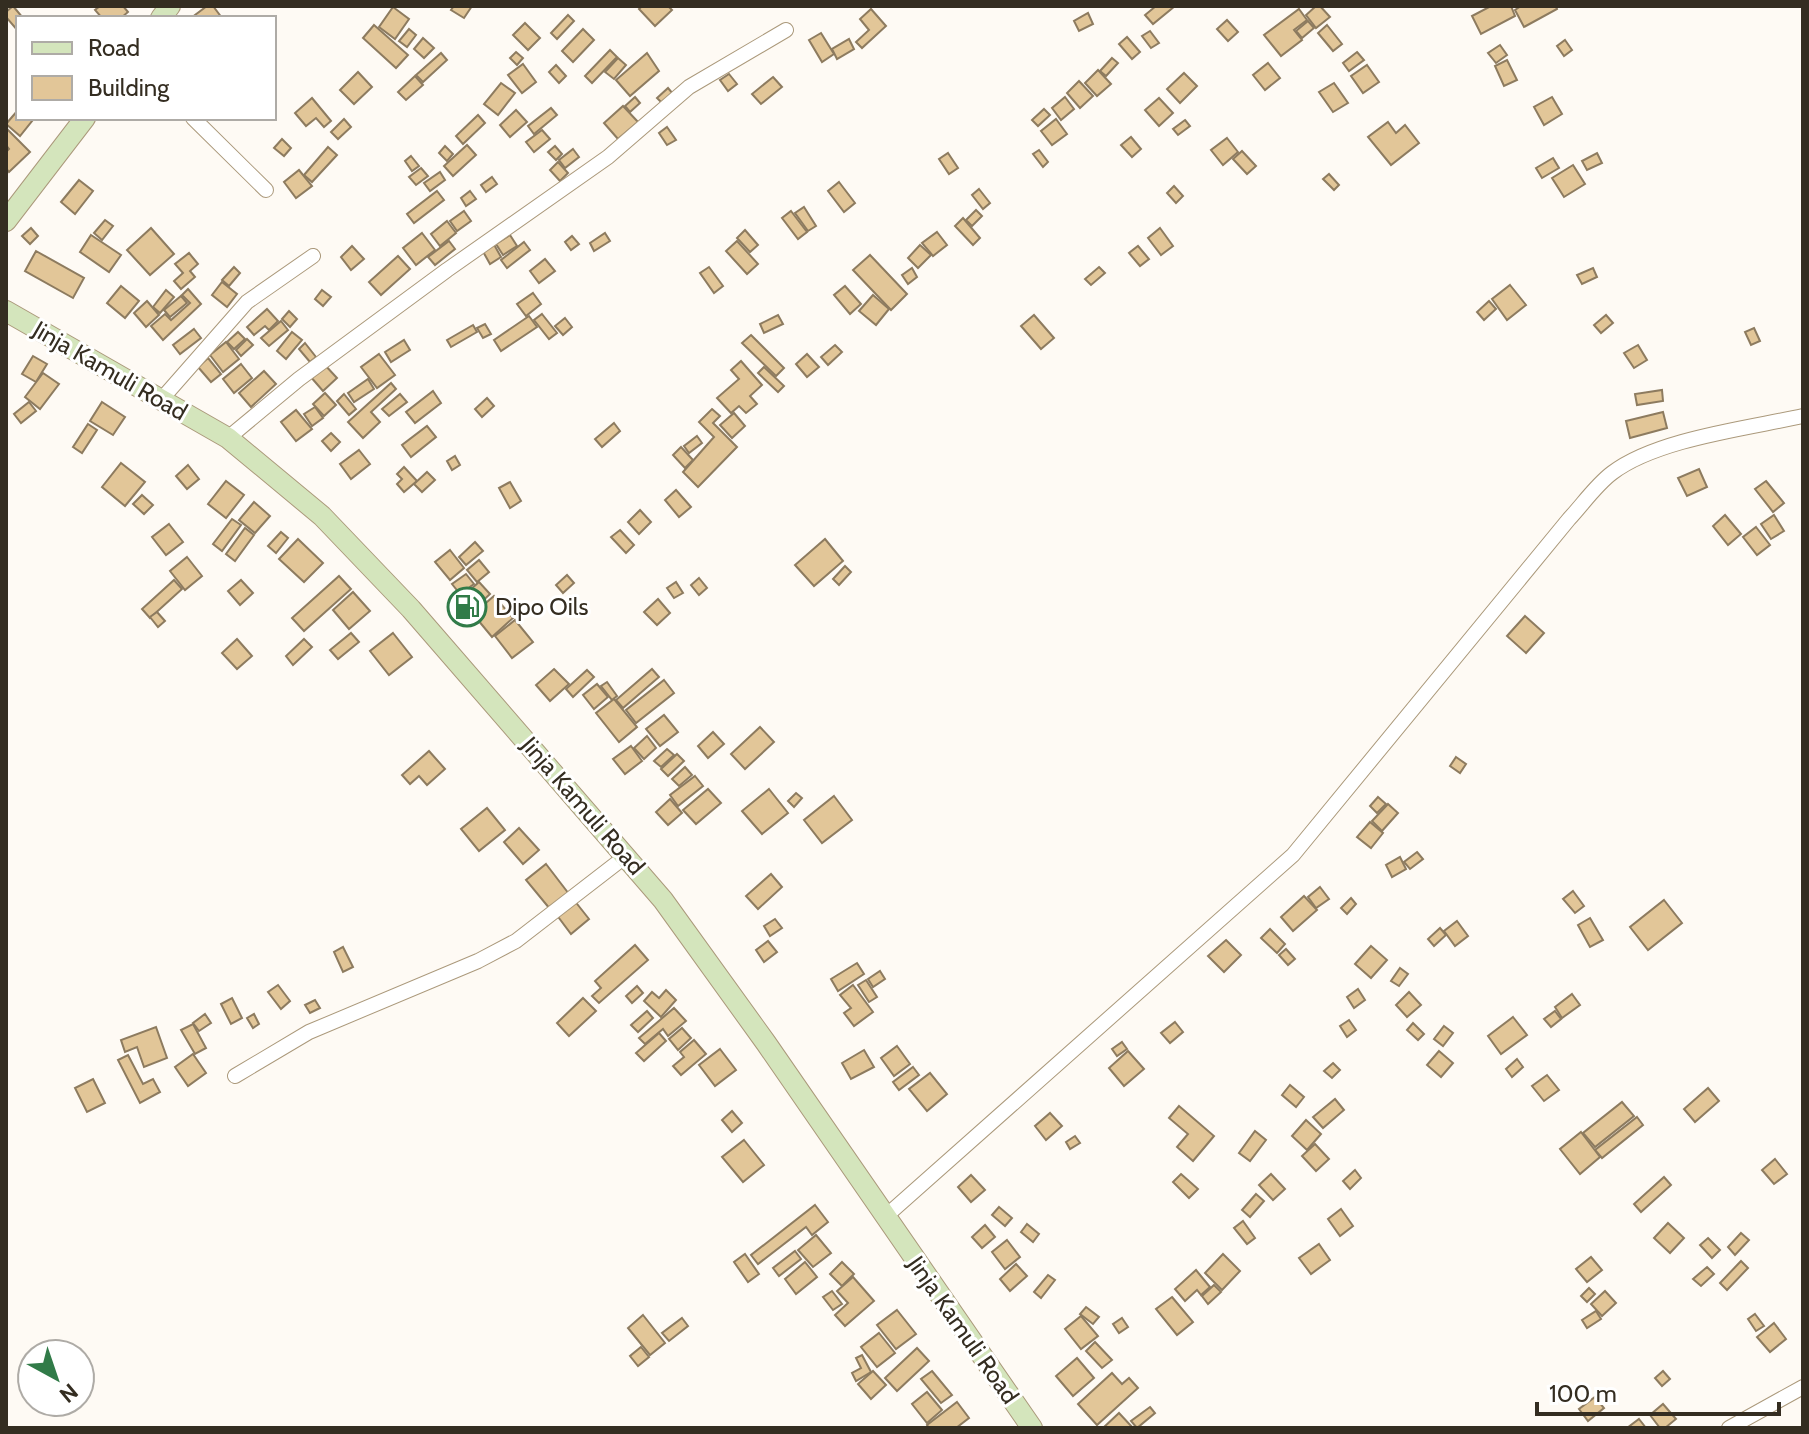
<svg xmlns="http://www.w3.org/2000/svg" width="1809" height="1434" font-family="Cabin,sans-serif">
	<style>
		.building { fill: #e2c698; stroke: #8d7b5f; stroke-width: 2 }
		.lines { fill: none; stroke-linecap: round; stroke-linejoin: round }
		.street-casing { stroke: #ab997b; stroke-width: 16 }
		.secondary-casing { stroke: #ab997b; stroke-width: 22 }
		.street { stroke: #fff; stroke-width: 14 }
		.secondary { stroke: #d4e5bc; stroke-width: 20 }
		.labels { text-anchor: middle; stroke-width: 6; stroke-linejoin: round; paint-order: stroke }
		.street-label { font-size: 24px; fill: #342d21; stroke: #fff }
		.poi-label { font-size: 24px; fill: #342d21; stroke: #fff; text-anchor: start }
	</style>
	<rect width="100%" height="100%" fill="#fefaf4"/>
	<!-- building -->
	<g class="building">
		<polygon points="13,6 23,18 18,18 18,31 6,17 6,12"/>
		<polygon points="100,6 123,6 128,12 121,18 102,18 95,10"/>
		<polygon points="207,6 213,6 222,18 191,18"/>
		<polygon points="454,6 472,6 464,18 451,10"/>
		<polygon points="642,6 668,6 672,10 655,26 639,9"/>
		<polygon points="1156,6 1175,6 1153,24 1145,15"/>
		<polygon points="1316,6 1320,6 1330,17 1316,28 1306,15"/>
		<polygon points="1491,6 1511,6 1515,16 1481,34 1472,16"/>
		<polygon points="1521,6 1556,6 1557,9 1524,27 1515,10"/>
		<polygon points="393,7 409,19 395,39 379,27"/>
		<polygon points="871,9 886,26 862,48 856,42 869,30 860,19"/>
		<polygon points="1299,9 1307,20 1294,30 1302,40 1281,56 1264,35"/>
		<polygon points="1088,13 1093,24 1079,31 1074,21"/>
		<polygon points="568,15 574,21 557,39 551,33"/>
		<polygon points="1227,20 1238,32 1228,41 1217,29"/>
		<polygon points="1308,21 1314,28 1302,38 1296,31"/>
		<polygon points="525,23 540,38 528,50 513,35"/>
		<polygon points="374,25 408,55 396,68 363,38"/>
		<polygon points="1327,25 1342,44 1333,51 1318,33"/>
		<polygon points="409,29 416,35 407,47 399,41"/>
		<polygon points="583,29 594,40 573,62 562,51"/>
		<polygon points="1150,31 1159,43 1151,48 1142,36"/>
		<polygon points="821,33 834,54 822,62 809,40"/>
		<polygon points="1127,37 1140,52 1132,59 1119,44"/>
		<polygon points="423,38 434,48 424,58 414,49"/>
		<polygon points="849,39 854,49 837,59 832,49"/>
		<polygon points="1565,40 1572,50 1564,56 1557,46"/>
		<polygon points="1500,45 1507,55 1496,63 1488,53"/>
		<polygon points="610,50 617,57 592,83 585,76"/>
		<polygon points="516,52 523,58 517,65 510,58"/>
		<polygon points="1357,52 1364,60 1349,71 1343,63"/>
		<polygon points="441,53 447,60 423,82 416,75"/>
		<polygon points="647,53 659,71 630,96 616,80"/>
		<polygon points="618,58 626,65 614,79 605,72"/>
		<polygon points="1112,58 1118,63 1106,76 1100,71"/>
		<polygon points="1507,60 1517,80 1504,86 1495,66"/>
		<polygon points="1268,63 1280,78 1265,90 1253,75"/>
		<polygon points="523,64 536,82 522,93 508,75"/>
		<polygon points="556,65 566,76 559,83 549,72"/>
		<polygon points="1367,65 1379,82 1363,93 1351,76"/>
		<polygon points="1098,70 1111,84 1097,96 1085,83"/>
		<polygon points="358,72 372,87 354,104 340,90"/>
		<polygon points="1184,73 1197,86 1180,103 1167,89"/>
		<polygon points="729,74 737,84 728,91 720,80"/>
		<polygon points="415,76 423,85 406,100 398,92"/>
		<polygon points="773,77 782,87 761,104 752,94"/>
		<polygon points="1079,81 1093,96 1080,108 1067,93"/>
		<polygon points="501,83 515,93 498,115 484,104"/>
		<polygon points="1334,83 1348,103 1333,112 1319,92"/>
		<polygon points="668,88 674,95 663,104 657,98"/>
		<polygon points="635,97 640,103 630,112 625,106"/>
		<polygon points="1065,97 1074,109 1061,120 1052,108"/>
		<polygon points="1552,97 1562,114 1544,125 1534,107"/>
		<polygon points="312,98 331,121 324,127 316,118 306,126 295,113"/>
		<polygon points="1159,98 1173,113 1159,126 1145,110"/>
		<polygon points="623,106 638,122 618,139 604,123"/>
		<polygon points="551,108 557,115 534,134 528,126"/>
		<polygon points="1044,109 1050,115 1038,126 1032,120"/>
		<polygon points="18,110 18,118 29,118 32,121 20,136 6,124"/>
		<polygon points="516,110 527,122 510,137 500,125"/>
		<polygon points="478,115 485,123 463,144 456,136"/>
		<polygon points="344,119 351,127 338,139 331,132"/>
		<polygon points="1056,119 1067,134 1052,145 1041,131"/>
		<polygon points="1185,120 1190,126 1178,135 1173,129"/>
		<polygon points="1388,122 1396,133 1405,125 1419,143 1391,165 1368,137"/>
		<polygon points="667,127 676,140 667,145 659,133"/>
		<polygon points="6,128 30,152 9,172 6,168 6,152 9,149 6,145"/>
		<polygon points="542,130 550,139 534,152 526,142"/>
		<polygon points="1131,137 1141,149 1132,157 1121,145"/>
		<polygon points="1227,138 1238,152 1223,165 1211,150"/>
		<polygon points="282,139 291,148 284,156 274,148"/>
		<polygon points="467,145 476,155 453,176 444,166"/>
		<polygon points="445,146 453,154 447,161 439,153"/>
		<polygon points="555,146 562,154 556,160 548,152"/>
		<polygon points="328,147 337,155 312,182 304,175"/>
		<polygon points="573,149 579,157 565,168 559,160"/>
		<polygon points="1039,150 1048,162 1043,167 1033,154"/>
		<polygon points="1242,151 1256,166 1247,174 1233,159"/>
		<polygon points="948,153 958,168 949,174 939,159"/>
		<polygon points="1597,153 1602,163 1587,170 1582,161"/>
		<polygon points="411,156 419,166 412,171 405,161"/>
		<polygon points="1553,158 1559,168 1542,178 1536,168"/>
		<polygon points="558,162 568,173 560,181 550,170"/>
		<polygon points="1573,165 1585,184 1564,197 1552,178"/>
		<polygon points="421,168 428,176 416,185 409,177"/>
		<polygon points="299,170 312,186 296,198 284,182"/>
		<polygon points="440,172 445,180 430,191 424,183"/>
		<polygon points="1329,174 1339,185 1334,190 1323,179"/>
		<polygon points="492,177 497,184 486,192 481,185"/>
		<polygon points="79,180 93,191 75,214 61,202"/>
		<polygon points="839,182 855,203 844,212 828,191"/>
		<polygon points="1174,186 1183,196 1176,203 1167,193"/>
		<polygon points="979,189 990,203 983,209 972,195"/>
		<polygon points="437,191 444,200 414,223 407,214"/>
		<polygon points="470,191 476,199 466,206 461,198"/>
		<polygon points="804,207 816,226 808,231 795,213"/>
		<polygon points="976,210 982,216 972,226 966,220"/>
		<polygon points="464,211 471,221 457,231 450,221"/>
		<polygon points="791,211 807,232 798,239 782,218"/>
		<polygon points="963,218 980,238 973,245 955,226"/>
		<polygon points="105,220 113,226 102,240 94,233"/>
		<polygon points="447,221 456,233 440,246 431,234"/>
		<polygon points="31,228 38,236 30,244 22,236"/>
		<polygon points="151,228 174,254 150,275 127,250"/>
		<polygon points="1160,228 1173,246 1161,255 1148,238"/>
		<polygon points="745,230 758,245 750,252 737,238"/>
		<polygon points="937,232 947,245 933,256 922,243"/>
		<polygon points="422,233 435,250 416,265 403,248"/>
		<polygon points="605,233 610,241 594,251 590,243"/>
		<polygon points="91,235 121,255 109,272 80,252"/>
		<polygon points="510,235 517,246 503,255 496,244"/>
		<polygon points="572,236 579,244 571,250 565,242"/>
		<polygon points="449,241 455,249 435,265 428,257"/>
		<polygon points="492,241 501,257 490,264 481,248"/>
		<polygon points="737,241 758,264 747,274 726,251"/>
		<polygon points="524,242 530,250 507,268 501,260"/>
		<polygon points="920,245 931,255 918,268 908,258"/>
		<polygon points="352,246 364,259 351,270 341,257"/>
		<polygon points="1138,246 1149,259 1140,266 1129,253"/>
		<polygon points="36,251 84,278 73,298 25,271"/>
		<polygon points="189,253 198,264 190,271 195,277 181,289 174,281 183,273 175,264"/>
		<polygon points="870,255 907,294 891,310 853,270"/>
		<polygon points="398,256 410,269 381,295 369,282"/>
		<polygon points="545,259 555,271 539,283 530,271"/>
		<polygon points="234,267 240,273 229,286 222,280"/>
		<polygon points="709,267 723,286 714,293 700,273"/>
		<polygon points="1099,267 1105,273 1091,285 1085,279"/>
		<polygon points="912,268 917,277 908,284 902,275"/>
		<polygon points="1593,268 1597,277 1582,284 1577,275"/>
		<polygon points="222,282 237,294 227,307 212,295"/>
		<polygon points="1510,285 1526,305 1507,320 1492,299"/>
		<polygon points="121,286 139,301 125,318 107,303"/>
		<polygon points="845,286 861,304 850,314 834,295"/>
		<polygon points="188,289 201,304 163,340 151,326 165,314 171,320 190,303 182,295"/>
		<polygon points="166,290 174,297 160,313 153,307"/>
		<polygon points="322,290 331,297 323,306 315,299"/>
		<polygon points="533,293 541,304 526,316 517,304"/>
		<polygon points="873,295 889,309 876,325 859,311"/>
		<polygon points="181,296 187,303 170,317 164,310"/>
		<polygon points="147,301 159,315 146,327 134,313"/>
		<polygon points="1489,301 1496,309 1484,320 1477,312"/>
		<polygon points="267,309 278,321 269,330 265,326 254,335 247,327"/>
		<polygon points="289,311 297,319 290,327 282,319"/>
		<polygon points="542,314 557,333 549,339 534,320"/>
		<polygon points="778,315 783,324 764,333 760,324"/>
		<polygon points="1034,315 1054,338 1041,349 1021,326"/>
		<polygon points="1606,315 1613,323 1601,333 1594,325"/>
		<polygon points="529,316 537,327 501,351 494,340"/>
		<polygon points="565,318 572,327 563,335 555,326"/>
		<polygon points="281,321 288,330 269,346 261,338"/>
		<polygon points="485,324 491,334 483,338 477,328"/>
		<polygon points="473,325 477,332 451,347 447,340"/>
		<polygon points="1754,328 1760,341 1751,345 1745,332"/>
		<polygon points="194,329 201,338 180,354 173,345"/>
		<polygon points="238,332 245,339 234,349 227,342"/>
		<polygon points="292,332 302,340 286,359 277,351"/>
		<polygon points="751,335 784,368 776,376 742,343"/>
		<polygon points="247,339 253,345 241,356 236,350"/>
		<polygon points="404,340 410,350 391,362 385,352"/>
		<polygon points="226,342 239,359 223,372 210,355"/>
		<polygon points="305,343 316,357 310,362 299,349"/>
		<polygon points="835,345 842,352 828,365 821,357"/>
		<polygon points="1638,345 1647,360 1634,368 1624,353"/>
		<polygon points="379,354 395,375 377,388 361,367"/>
		<polygon points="807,354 819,367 807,377 796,364"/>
		<polygon points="33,356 47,364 36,382 22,374"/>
		<polygon points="208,358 221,374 211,382 198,367"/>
		<polygon points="741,361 762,385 750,396 757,404 746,413 739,406 731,413 717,398 739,379 731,370"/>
		<polygon points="241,364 252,378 234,393 223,379"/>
		<polygon points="324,364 337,378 323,391 310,376"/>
		<polygon points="764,367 784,386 778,392 758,373"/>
		<polygon points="264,371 276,384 251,407 239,393"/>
		<polygon points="43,373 59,384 40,409 25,397"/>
		<polygon points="368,379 374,389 354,402 348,393"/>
		<polygon points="391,383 396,389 371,412 380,422 363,438 348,422"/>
		<polygon points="1662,390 1663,401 1637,405 1635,394"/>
		<polygon points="433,391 441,403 415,423 406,412"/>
		<polygon points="325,393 336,405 324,416 313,404"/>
		<polygon points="344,394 356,409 349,415 337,401"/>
		<polygon points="400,394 407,402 389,416 382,409"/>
		<polygon points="487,398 494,406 482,417 475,409"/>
		<polygon points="29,402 36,411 21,423 14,414"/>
		<polygon points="102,402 125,417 113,435 90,421"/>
		<polygon points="315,407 323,418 312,426 304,414"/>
		<polygon points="712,409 720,416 713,423 737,447 698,487 683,472 714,437 699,422"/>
		<polygon points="296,410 312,429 296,441 281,422"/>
		<polygon points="1663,412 1667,428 1630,438 1626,421"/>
		<polygon points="734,413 745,426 732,438 720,425"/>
		<polygon points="614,423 620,431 602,447 595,439"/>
		<polygon points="88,424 97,430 82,453 73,447"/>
		<polygon points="427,426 436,437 411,457 402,445"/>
		<polygon points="331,433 340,442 331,451 322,441"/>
		<polygon points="697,436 702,443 689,453 684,446"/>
		<polygon points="681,447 693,460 685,468 673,455"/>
		<polygon points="359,450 370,464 351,479 340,464"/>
		<polygon points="455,456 460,465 452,470 447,461"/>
		<polygon points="121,463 145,482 125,506 102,487"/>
		<polygon points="188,465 199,479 187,489 176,476"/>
		<polygon points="404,467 417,481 404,492 397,484 402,479 397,474"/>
		<polygon points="1699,469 1707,487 1687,496 1678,478"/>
		<polygon points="427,472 435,480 422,492 414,484"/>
		<polygon points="226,481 244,495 226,518 208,504"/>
		<polygon points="1766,481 1784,503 1773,512 1755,489"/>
		<polygon points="510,482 521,501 510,508 499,488"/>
		<polygon points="676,490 691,507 679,517 665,500"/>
		<polygon points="142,495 153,505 144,514 133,504"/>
		<polygon points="254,502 270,516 255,533 239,520"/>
		<polygon points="640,510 651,522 639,534 628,522"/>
		<polygon points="1725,515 1741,534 1728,545 1713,526"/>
		<polygon points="1774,515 1784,531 1771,539 1761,524"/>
		<polygon points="232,519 241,525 222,551 213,544"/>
		<polygon points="169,524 183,542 166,555 152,537"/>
		<polygon points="1756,527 1770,545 1757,555 1743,537"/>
		<polygon points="245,528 254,535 235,561 226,554"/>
		<polygon points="620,530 634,545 626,553 611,537"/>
		<polygon points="281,532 288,538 276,553 268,546"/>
		<polygon points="298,539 323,563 304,582 279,559"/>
		<polygon points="825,539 843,561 814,586 795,565"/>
		<polygon points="475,542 483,551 466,565 459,557"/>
		<polygon points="450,550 464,568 450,580 435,562"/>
		<polygon points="187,557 202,576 185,590 170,571"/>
		<polygon points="479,560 489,572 477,582 467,570"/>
		<polygon points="845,566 851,572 839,585 833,579"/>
		<polygon points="466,574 474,584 460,594 452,584"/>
		<polygon points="567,575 574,583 563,593 556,585"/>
		<polygon points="339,576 351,589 304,631 292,618"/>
		<polygon points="699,578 707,588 699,595 691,585"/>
		<polygon points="174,580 182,589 150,618 142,609"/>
		<polygon points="241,580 253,593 240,605 228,591"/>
		<polygon points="479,582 490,594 473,610 461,598"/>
		<polygon points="676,582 683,593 674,598 667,588"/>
		<polygon points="353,592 370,611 349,629 333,610"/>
		<polygon points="494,596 513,618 492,637 473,614"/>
		<polygon points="658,599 670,613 657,625 644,612"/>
		<polygon points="157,612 165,621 158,627 150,617"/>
		<polygon points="1525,616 1544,633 1526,653 1507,636"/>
		<polygon points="515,620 533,642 512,658 495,636"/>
		<polygon points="351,633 359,642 338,659 330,650"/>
		<polygon points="393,633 412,657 389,675 370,651"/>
		<polygon points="237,639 252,656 237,669 222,653"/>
		<polygon points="304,639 312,647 293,665 286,656"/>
		<polygon points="554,669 569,684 550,701 536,685"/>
		<polygon points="652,669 659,677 623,708 616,700"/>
		<polygon points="587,670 594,677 573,697 566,689"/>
		<polygon points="664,680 674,693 636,723 626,710"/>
		<polygon points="607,682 617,696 612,700 601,686"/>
		<polygon points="597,684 608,697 594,709 583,695"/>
		<polygon points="614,699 637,727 619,742 596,713"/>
		<polygon points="664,715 678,732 660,746 646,729"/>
		<polygon points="760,727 774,742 745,769 731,754"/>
		<polygon points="713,732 724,744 708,758 698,746"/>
		<polygon points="647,736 656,748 644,759 634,748"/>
		<polygon points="631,746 642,761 625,774 613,759"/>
		<polygon points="667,749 674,755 661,767 654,761"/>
		<polygon points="429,751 445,769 427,785 419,776 410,784 402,775"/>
		<polygon points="677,754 684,761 668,776 661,769"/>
		<polygon points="1456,757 1466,764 1460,773 1450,766"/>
		<polygon points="685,767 692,775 679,786 672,779"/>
		<polygon points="695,776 703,786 678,806 670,795"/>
		<polygon points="708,789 721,803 696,824 683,810"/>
		<polygon points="769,789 788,813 762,834 742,811"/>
		<polygon points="796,793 802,798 794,807 788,801"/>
		<polygon points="834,796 852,820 822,843 804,820"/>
		<polygon points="1378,797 1386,804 1377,813 1370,806"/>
		<polygon points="670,799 682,813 668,825 656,812"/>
		<polygon points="1388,804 1398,813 1382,831 1372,821"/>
		<polygon points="487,808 505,830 479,851 461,829"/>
		<polygon points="1370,822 1383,833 1371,848 1357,837"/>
		<polygon points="519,828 539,850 523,864 504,842"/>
		<polygon points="1417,852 1423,859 1410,869 1404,862"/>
		<polygon points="1400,857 1406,869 1392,877 1386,865"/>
		<polygon points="546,864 569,894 550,909 526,880"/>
		<polygon points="771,874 782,887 758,909 746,896"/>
		<polygon points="1320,887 1329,899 1316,908 1308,897"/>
		<polygon points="1573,891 1584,906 1575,913 1563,899"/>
		<polygon points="1304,896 1317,910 1293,931 1281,917"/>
		<polygon points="1351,898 1356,904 1347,914 1341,908"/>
		<polygon points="574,900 589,919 571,934 556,914"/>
		<polygon points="1664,900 1682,923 1648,950 1630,927"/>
		<polygon points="1590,918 1603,940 1590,947 1578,925"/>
		<polygon points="775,919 782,928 770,936 764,926"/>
		<polygon points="1457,921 1468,936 1455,946 1444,931"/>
		<polygon points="1440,928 1446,935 1434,946 1428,939"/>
		<polygon points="1270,929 1285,944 1277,953 1261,938"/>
		<polygon points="1226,940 1241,955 1224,972 1208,956"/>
		<polygon points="768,941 777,952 764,962 756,950"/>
		<polygon points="635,945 648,960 599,1003 592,996 601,988 595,981"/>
		<polygon points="1371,946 1387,960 1371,978 1355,964"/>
		<polygon points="343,947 353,967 343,972 334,952"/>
		<polygon points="1286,949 1295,959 1288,965 1279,955"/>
		<polygon points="857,963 864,974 838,991 831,979"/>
		<polygon points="1400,968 1408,974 1399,986 1391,981"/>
		<polygon points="880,971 885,979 873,987 868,979"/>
		<polygon points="866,980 877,997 869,1002 858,985"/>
		<polygon points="278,985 290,1001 281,1009 268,992"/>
		<polygon points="853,985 873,1012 854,1026 844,1013 851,1008 840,995"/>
		<polygon points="637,986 643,993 632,1003 626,996"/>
		<polygon points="1358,989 1365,1000 1354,1008 1347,997"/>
		<polygon points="666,990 676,1000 661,1017 644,1001 652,992 659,998"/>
		<polygon points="1409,992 1421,1005 1407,1017 1396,1005"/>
		<polygon points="1572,994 1580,1005 1562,1018 1555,1007"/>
		<polygon points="232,998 242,1018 231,1024 221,1004"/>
		<polygon points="583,998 596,1011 569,1036 557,1023"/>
		<polygon points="315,1000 320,1008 310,1013 305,1005"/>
		<polygon points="674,1008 686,1021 668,1036 663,1029 645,1044 639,1038"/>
		<polygon points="647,1011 653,1018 638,1032 631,1025"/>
		<polygon points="1555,1011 1561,1019 1551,1027 1544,1019"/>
		<polygon points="205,1014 211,1023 199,1031 193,1023"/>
		<polygon points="254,1014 259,1024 253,1028 247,1018"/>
		<polygon points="1513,1017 1527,1035 1501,1054 1488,1036"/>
		<polygon points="1349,1020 1356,1030 1347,1037 1340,1026"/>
		<polygon points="1175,1022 1183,1032 1170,1043 1161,1033"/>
		<polygon points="1413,1023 1424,1034 1418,1040 1407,1030"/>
		<polygon points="193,1024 206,1048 195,1054 181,1030"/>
		<polygon points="1444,1026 1453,1033 1443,1046 1434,1039"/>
		<polygon points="156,1027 167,1058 144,1067 137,1047 125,1052 121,1040"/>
		<polygon points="682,1028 691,1038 678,1050 669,1039"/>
		<polygon points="659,1033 666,1041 644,1061 636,1053"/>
		<polygon points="694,1040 706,1054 681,1075 673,1066 684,1057 680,1052"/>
		<polygon points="1122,1042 1127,1049 1117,1056 1112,1049"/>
		<polygon points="897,1046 910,1064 894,1076 881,1058"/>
		<polygon points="720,1049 736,1070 715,1086 699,1065"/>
		<polygon points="864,1050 874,1067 851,1079 842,1063"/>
		<polygon points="1128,1051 1144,1069 1124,1086 1109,1068"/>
		<polygon points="1439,1051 1453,1063 1441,1077 1427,1065"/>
		<polygon points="193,1054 206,1073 188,1086 175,1067"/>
		<polygon points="128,1055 143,1084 153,1079 160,1092 140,1103 118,1060"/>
		<polygon points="1517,1059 1523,1067 1512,1077 1506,1069"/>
		<polygon points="1333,1063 1340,1070 1332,1078 1324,1071"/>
		<polygon points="913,1067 919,1075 899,1090 893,1082"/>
		<polygon points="930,1073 947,1094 927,1111 909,1089"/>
		<polygon points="1547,1075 1559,1090 1544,1101 1532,1086"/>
		<polygon points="93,1079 105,1103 87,1112 75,1088"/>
		<polygon points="1290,1085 1304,1097 1296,1107 1282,1095"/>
		<polygon points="1708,1088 1719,1101 1695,1122 1684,1109"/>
		<polygon points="1335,1099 1344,1110 1323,1128 1313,1117"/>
		<polygon points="1622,1102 1634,1116 1595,1147 1583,1133"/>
		<polygon points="1179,1106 1214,1136 1193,1161 1177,1147 1188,1134 1169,1118"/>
		<polygon points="732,1111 742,1123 732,1132 722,1120"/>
		<polygon points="1050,1113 1062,1126 1046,1140 1035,1126"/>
		<polygon points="1637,1117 1643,1125 1602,1158 1595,1150"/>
		<polygon points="1306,1120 1321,1134 1307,1150 1292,1136"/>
		<polygon points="1255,1131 1266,1140 1250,1161 1239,1153"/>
		<polygon points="1581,1132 1600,1157 1580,1174 1560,1149"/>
		<polygon points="1075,1136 1080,1143 1070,1149 1066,1142"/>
		<polygon points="744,1140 764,1165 743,1182 722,1157"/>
		<polygon points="1315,1144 1329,1159 1316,1171 1302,1156"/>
		<polygon points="1775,1159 1787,1174 1774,1184 1762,1170"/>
		<polygon points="1355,1170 1361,1178 1350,1189 1343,1181"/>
		<polygon points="1181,1174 1198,1189 1189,1198 1173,1182"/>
		<polygon points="1271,1174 1285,1189 1273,1200 1259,1185"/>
		<polygon points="971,1175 985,1190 971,1202 958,1187"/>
		<polygon points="1664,1177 1671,1185 1641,1212 1634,1204"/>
		<polygon points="1256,1194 1264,1201 1250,1217 1242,1210"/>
		<polygon points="815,1205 828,1222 812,1235 806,1227 758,1264 751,1255"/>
		<polygon points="999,1207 1012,1218 1005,1226 992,1215"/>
		<polygon points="1341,1209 1353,1226 1340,1236 1328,1219"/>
		<polygon points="1243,1221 1255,1238 1247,1244 1234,1228"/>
		<polygon points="1668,1223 1684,1238 1670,1253 1654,1238"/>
		<polygon points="1027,1224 1039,1234 1033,1242 1021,1232"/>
		<polygon points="985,1225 995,1237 982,1248 972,1237"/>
		<polygon points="1741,1233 1749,1240 1735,1255 1728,1247"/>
		<polygon points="816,1235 831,1253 813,1267 798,1250"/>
		<polygon points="1708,1238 1720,1250 1712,1258 1700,1245"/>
		<polygon points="1007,1240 1020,1257 1005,1269 992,1252"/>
		<polygon points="1319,1244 1330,1260 1311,1274 1299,1258"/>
		<polygon points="795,1251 801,1259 779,1276 773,1268"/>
		<polygon points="745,1254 759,1274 748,1282 734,1262"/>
		<polygon points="1223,1254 1240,1271 1222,1290 1205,1273"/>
		<polygon points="1591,1257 1602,1270 1587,1282 1576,1269"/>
		<polygon points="1741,1261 1748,1268 1727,1290 1720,1283"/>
		<polygon points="805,1262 817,1277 796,1294 785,1279"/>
		<polygon points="842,1262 854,1274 842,1286 830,1274"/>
		<polygon points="1016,1264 1027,1276 1010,1291 1000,1279"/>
		<polygon points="1707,1267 1714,1274 1701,1286 1693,1279"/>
		<polygon points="1196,1270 1210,1287 1201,1295 1197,1290 1185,1301 1175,1289"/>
		<polygon points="1048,1275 1055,1280 1041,1298 1034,1292"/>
		<polygon points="853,1277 874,1301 845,1326 835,1315 848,1303 837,1291"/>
		<polygon points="1214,1285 1221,1292 1208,1304 1202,1296"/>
		<polygon points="1589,1288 1595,1294 1587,1302 1581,1296"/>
		<polygon points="832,1291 842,1304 833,1310 823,1297"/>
		<polygon points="1605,1291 1616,1303 1602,1316 1591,1304"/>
		<polygon points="1172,1297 1193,1322 1177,1335 1156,1309"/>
		<polygon points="1086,1307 1099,1317 1093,1324 1080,1314"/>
		<polygon points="897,1310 916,1334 896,1349 877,1325"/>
		<polygon points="1596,1311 1601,1319 1587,1328 1582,1320"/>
		<polygon points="1755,1314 1764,1326 1756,1331 1748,1319"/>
		<polygon points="643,1315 665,1343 650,1355 628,1328"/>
		<polygon points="1081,1316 1098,1336 1081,1349 1065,1329"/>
		<polygon points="682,1318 688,1326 669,1341 662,1333"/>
		<polygon points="1122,1318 1128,1327 1119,1333 1113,1324"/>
		<polygon points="1774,1323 1786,1339 1770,1352 1757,1337"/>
		<polygon points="879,1333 895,1353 877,1367 861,1347"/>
		<polygon points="1095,1342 1112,1360 1102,1368 1086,1351"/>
		<polygon points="641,1347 649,1357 638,1366 630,1356"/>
		<polygon points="917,1348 929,1361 897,1391 885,1378"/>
		<polygon points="862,1355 871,1372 856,1381 852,1373 861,1368 856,1358"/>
		<polygon points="1077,1358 1094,1378 1073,1396 1056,1376"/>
		<polygon points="873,1371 886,1385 871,1399 858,1384"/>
		<polygon points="932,1371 952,1395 941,1403 921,1379"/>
		<polygon points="1663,1371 1670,1379 1662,1386 1655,1378"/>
		<polygon points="1112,1373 1122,1384 1129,1378 1138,1388 1097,1425 1078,1404"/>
		<polygon points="927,1392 942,1410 927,1423 912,1404"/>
		<polygon points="1595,1397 1604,1408 1588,1421 1579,1409"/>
		<polygon points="957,1402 969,1418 956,1428 929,1428 927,1425"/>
		<polygon points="1663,1404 1676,1419 1665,1428 1660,1428 1650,1415"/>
		<polygon points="1150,1407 1155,1413 1137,1428 1131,1421"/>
		<polygon points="1119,1413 1133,1428 1103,1428"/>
		<polygon points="1639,1419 1646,1428 1627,1428"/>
	</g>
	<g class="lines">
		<!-- street casing -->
		<g class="street-casing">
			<g id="street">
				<polyline points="193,118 266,190"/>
				<polyline points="160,401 247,302 313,256"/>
				<polyline points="228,438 299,379 447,270 608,157 689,87 786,30"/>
				<polyline points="235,1076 309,1032 478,961 516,941 626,856"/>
				<path d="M 885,1217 L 1293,855 L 1569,519 C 1583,504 1596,485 1612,473 C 1656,439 1749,428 1803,416"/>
				<polyline points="1729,1428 1803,1387"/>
			</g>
		</g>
		<!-- secondary casing -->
		<g class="secondary-casing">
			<g id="secondary">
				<polyline points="161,18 170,6"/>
				<polyline points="6,221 85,118"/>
				<polyline points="6,311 228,438 322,516 411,609 663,900 766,1043 1032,1428"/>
			</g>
		</g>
		<!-- street -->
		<use href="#street" class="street"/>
		<!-- secondary -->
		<use href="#secondary" class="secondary"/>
	</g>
	<!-- icons -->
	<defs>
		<g id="fuel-ring" transform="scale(2)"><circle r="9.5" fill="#fff" stroke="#317b48" stroke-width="1.5"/><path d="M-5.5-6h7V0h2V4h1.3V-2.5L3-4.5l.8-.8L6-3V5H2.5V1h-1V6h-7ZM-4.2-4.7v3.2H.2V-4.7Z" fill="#317b48"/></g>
	</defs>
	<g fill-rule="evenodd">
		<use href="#fuel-ring" x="467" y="607"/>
	</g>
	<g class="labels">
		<!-- street labels -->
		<g class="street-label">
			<text transform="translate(110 371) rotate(30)" y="8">Jinja Kamuli Road</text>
			<text transform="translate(583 806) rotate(49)" y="8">Jinja Kamuli Road</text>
			<text transform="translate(963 1330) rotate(55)" y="8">Jinja Kamuli Road</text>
		</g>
		<!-- poi labels -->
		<g class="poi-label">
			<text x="495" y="615">Dipo Oils</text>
		</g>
	</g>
	<!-- border -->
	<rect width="1809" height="1434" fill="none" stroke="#342d21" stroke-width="16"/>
	<!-- legend -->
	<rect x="16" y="16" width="260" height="104" fill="#ffffff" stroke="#aeaba6" stroke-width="2"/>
	<rect x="32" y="42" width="40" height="12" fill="#d4e5bc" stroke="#aeaba6" stroke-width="2"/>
	<text x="88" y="56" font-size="24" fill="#342d21">Road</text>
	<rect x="32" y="76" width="40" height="24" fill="#e2c698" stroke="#aeaba6" stroke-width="2"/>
	<text x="88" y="96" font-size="24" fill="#342d21">Building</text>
	<!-- north arrow -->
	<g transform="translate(56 1378) rotate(140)"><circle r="38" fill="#ffffff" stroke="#aeaba6" stroke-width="2"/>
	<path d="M0-6L14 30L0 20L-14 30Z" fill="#317b48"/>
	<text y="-12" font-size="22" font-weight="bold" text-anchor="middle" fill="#342d21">N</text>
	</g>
	<!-- scale -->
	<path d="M1537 1402v12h242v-12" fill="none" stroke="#342d21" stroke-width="4"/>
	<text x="1549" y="1402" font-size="24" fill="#342d21" stroke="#ffffff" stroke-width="6" paint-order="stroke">100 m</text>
</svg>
